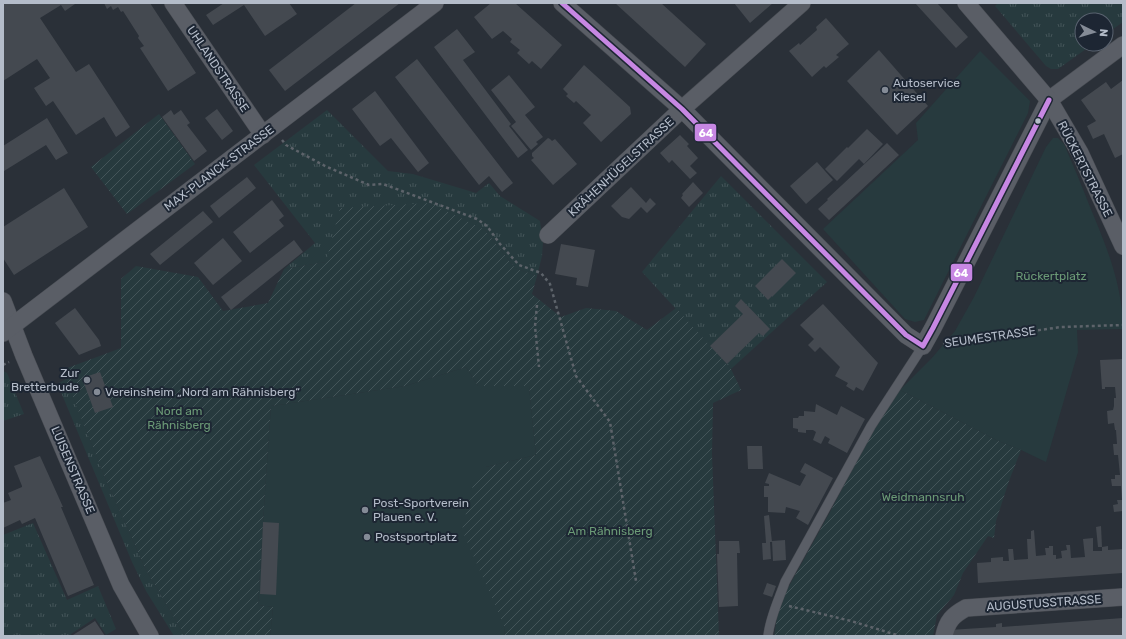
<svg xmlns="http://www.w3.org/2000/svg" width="1126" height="639" font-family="Rubik,sans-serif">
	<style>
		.grass { fill: url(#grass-tufts) }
		.park { fill: #273a3e }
		.garden { fill: url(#garden-furrows) }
		.building { fill: #444950 }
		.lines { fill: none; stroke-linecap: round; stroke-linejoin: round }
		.lane-casing { stroke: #484c53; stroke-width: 10 }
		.street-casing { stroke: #484c53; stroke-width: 18 }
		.path { stroke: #5d636a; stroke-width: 2.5; stroke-dasharray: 3 3; stroke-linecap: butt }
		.lane { stroke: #5a5e66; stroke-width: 9 }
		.street { stroke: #5a5e66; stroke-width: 17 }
		.bus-1-casing { stroke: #1d2633; stroke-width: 8 }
		.bus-1 { stroke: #c787e3; stroke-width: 5 }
		.poi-dot { fill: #848b96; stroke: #1d2633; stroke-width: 1.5 }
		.bus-dot { fill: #b4bcc9; stroke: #1d2633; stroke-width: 1.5 }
		.labels { text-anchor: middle; stroke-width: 4; stroke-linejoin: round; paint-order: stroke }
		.street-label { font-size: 12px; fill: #b4bcc9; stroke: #1d2633 }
		.poi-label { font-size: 12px; fill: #b4bcc9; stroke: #1d2633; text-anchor: start }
		.park-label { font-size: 12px; fill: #6b9a76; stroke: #1d2633 }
		.line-badge { stroke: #1d2633; stroke-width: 1.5 }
		.badge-label { font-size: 11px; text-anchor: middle; font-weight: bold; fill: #fff }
	</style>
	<defs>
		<pattern id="grass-tufts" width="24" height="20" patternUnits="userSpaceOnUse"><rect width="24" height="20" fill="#273a3e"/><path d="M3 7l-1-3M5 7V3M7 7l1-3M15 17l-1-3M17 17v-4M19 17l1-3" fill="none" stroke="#445559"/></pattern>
		<pattern id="garden-furrows" width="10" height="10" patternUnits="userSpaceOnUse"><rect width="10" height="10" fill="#273a3e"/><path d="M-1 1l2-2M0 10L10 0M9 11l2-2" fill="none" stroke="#445559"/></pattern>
	</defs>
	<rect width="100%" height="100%" fill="#2a3038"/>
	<!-- grass -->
	<g class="grass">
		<polygon points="998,3 1123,3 1123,22 1106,34 1106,20 1082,20 1082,44 1093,44 1058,69 1051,69 1046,66 995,6"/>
		<polygon points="327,110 388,171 413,174 476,193 489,183 500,196 540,221 543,242 542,256 537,276 515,268 485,230 326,262 284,269 315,243 254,165"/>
		<polygon points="721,176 827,282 731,369 642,272"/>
		<polygon points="3,371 7,373 24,414 3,421"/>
		<polygon points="66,379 104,475 145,568 185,636 174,636 146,591 132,562 58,385 59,383"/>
		<polygon points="33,523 67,600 98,586 116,629 106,635 95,618 71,634 71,636 3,636 3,535"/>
	</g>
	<!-- park -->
	<g class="park">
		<polygon points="980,51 1030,101 1028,113 924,320 915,322 905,319 823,229 918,140 916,123"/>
		<path d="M 1053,138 L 1058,138 L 1064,144 C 1073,165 1082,186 1090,207 C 1106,245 1123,286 1123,329 L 1077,330 L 1078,352 L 1046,462 L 1021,450 L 998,441 L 900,390 L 931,359 L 955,331 L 974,297 L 1046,147 Z"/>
		<polygon points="466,367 478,386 529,386 536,455 486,467 505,628 504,636 270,636 273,607 258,605 265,491 271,406 405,386"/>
	</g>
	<!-- garden -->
	<g class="garden">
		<polygon points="159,114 195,164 127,214 91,167"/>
		<polygon points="430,203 485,230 515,268 537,276 532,294 561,317 586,308 616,311 647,330 676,308 731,369 741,390 713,403 712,454 719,636 504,636 505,628 462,530 473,485 486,467 536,455 529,386 478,386 466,367 405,386 271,406 265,491 258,605 273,607 270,636 185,636 145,568 104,475 62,370 121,348 121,279 136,266 198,277 223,311 268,303 284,269 326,262 340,208"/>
		<polygon points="900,390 998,441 1021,450 1009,481 996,521 994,538 988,536 963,573 954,595 937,615 933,636 774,636 777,617 783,597 830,512 884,409"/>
	</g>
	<!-- building -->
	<g class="building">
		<polygon points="3,3 74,3 75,4 65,11 61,5 40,18 76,72 89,64 130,127 116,137 104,117 76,135 53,101 46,106 34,88 50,78 37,59 3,81"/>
		<polygon points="104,3 150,3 196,73 168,91 140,48 144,46 138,38 139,36 123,11 121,12 118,7 113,10 111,6 107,9"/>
		<polygon points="224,3 289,3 297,14 265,36 244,5 213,25 206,15"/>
		<polygon points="356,3 400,3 285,91 269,70"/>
		<polygon points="491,3 515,3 562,45 541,69 532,61 529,64 517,53 520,50 510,42 512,39 503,31 492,39 474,17"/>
		<polygon points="615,3 661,3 706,44 685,67"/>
		<polygon points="734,3 773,3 750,23"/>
		<polygon points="915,3 937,3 968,37 956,48"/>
		<polygon points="826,18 849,44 836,55 839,57 826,68 824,66 812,77 789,51 799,43 800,45 817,30 816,27"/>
		<polygon points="457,29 475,52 463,60 511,124 509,126 528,150 518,158 434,47"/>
		<polygon points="879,50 928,106 897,135 847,81"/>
		<polygon points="417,59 513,183 502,192 489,176 479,185 395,77"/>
		<polygon points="584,65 630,107 631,114 601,142 583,123 591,115 576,101 574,103 566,96 568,94 563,89"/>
		<polygon points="509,75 535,107 525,115 543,137 536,142 538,144 531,150 511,126 516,122 491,90"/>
		<polygon points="1123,80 1123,154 1115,158 1104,134 1093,139 1087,126 1096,121 1081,100 1106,82 1111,89"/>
		<polygon points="375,91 429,163 418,172 391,138 380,146 352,109"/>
		<polygon points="217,109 233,131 222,140 205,118"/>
		<polygon points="171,110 174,115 181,110 190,123 187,125 207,151 194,161 162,117"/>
		<polygon points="47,118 68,153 56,160 46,145 4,171 3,169 3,146"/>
		<polygon points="867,129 883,144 864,164 859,159 837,181 825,169 847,147 848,148"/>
		<polygon points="680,135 689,144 687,146 698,158 690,166 697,173 690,179 672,160 669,163 660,153"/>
		<polygon points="548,138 550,139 552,141 555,139 577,164 553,185 531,160 534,158 532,156 532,153"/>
		<polygon points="887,143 899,155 829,220 818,209 828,200 827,199"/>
		<polygon points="817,162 833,180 806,204 790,186"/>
		<polygon points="247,177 256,188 219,218 210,206"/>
		<polygon points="693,182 703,193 689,207 681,198 683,195 682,194"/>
		<polygon points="631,187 646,203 650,198 656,204 647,213 641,207 629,219 622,217 611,206"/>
		<polygon points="64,188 88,227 14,275 3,258 3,227"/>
		<polygon points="272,200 284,216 279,220 284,226 250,253 233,232"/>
		<polygon points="203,211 213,222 160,265 150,254"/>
		<polygon points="223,238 242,261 213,285 194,263"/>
		<polygon points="294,240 303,252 231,310 221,297"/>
		<polygon points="561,244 595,250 588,287 576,285 577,278 555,274"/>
		<polygon points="782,259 796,273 772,297 772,296 768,300 755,286"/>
		<polygon points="741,299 770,329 763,336 759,333 727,364 710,346 743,314 735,306"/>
		<polygon points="823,304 878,363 863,391 856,387 854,391 846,386 848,383 835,376 840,367 820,347 815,352 808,345 814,339 800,325"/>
		<polygon points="75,308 99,340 101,346 79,355 55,323"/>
		<polygon points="1123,359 1123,511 1114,512 1113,505 1118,504 1117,500 1122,500 1121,486 1112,486 1111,479 1115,479 1115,475 1120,475 1118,455 1114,455 1113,444 1117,444 1116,430 1115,430 1114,423 1108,424 1107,411 1113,410 1114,406 1114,398 1116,398 1115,387 1105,387 1105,389 1102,389 1100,360"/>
		<polygon points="100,372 113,407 95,413 82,378"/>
		<polygon points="816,404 837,415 841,406 865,419 847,453 828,443 830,439 825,436 821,444 813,440 816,432 813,430 806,430 806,433 798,432 798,429 793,428 793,418 798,418 799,416 804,416 804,411 815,412"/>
		<polygon points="747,446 762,446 763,469 748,469"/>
		<polygon points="40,456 63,507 61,507 94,585 68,596 35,518 22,524 20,520 3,528 3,503 11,500 8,493 22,487 22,486 14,466"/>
		<polygon points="805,463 833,478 808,525 796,518 800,511 786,507 785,513 768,512 768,497 764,497 764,486 769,486 769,484 765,483 769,473 800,486 806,475 800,472"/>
		<polygon points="769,515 772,542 770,542 771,559 763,560 762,543 766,543 764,516"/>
		<polygon points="263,522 279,523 276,595 260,594"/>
		<polygon points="1101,526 1102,547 1098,547 1096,527"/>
		<polygon points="1034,530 1036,556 1046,555 1045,548 1049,548 1049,546 1053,546 1053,555 1056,555 1056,559 1062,558 1061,551 1067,550 1066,545 1070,545 1071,558 1085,557 1083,539 1093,538 1093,551 1102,551 1102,547 1108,546 1108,550 1123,549 1123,573 978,583 977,563 991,562 991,558 1003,557 1003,561 1009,561 1008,549 1013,549 1014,560 1028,559 1027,539 1031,539 1031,531"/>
		<polygon points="785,540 786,560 773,561 772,541"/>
		<polygon points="719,541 739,541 740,553 737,553 738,606 719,607 717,554 719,554"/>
		<polygon points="767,583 776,586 772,597 763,594"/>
		<polygon points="1123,618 1123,636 949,636 949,630 996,627 996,624 1002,623 1002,627"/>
		<polygon points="95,621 105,636 73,636 73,635"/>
	</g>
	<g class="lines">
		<!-- lane casing -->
		<g class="lane-casing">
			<path id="lane" d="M 768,636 C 770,617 779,599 785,582 L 871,426 L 923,346"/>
		</g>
		<!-- street casing -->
		<g class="street-casing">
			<g id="street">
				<polyline points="173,3 263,135"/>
				<polyline points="562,3 682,109 906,335 923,346 933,328 1049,100 1123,45"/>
				<polyline points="966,3 1049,100 1080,153 1123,246"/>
				<polyline points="548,235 682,109 802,3"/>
				<polyline points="3,301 24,356 121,585 150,636"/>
				<polyline points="3,333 435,3"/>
				<path d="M 944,636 C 947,621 953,615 966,608 L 1123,597"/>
			</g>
		</g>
		<!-- path -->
		<g class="path">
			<polyline points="282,140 286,145 325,166 369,185 383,184 477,219 487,226 500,244 519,265 541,273 550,284 576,376 610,422 636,581"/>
			<polyline points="537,305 535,326 539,367"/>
			<polyline points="943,344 1061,327 1123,325"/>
			<polyline points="3,365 9,362"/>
			<polyline points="789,606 851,621 900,636"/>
		</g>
		<!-- lane -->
		<use href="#lane" class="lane"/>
		<!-- street -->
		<use href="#street" class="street"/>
		<!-- bus-1 casing -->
		<g class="bus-1-casing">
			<polyline id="bus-1" points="562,3 682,109 906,335 923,346 933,328 1049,100"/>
		</g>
		<!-- bus-1 -->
		<use href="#bus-1" class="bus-1"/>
	</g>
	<!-- markers -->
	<g class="poi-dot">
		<circle cx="885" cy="90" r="4"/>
		<circle cx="87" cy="380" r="4"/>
		<circle cx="97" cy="392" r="4"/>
		<circle cx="365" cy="510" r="4"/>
		<circle cx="367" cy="537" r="4"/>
	</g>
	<circle class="bus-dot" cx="1038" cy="121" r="3.5"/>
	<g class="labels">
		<!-- street labels -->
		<g class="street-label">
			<text transform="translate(218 69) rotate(56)" y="4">UHLANDSTRASSE</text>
			<text transform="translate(621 167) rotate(-43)" y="4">KRÄHENHÜGELSTRASSE</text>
			<text transform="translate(219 168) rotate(-37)" y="4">MAX-PLANCK-STRASSE</text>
			<text transform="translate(1085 169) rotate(63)" y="4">RÜCKERTSTRASSE</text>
			<text transform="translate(990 337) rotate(-8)" y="4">SEUMESTRASSE</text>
			<text transform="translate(73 470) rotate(67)" y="4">LUISENSTRASSE</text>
			<text transform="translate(1044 603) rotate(-4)" y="4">AUGUSTUSSTRASSE</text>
		</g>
		<!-- poi labels -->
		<g class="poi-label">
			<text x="893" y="87">Autoservice<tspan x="893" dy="14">Kiesel</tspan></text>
			<text x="79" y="377" text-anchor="end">Zur<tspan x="79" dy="14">Bretterbude</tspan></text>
			<text x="105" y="396">Vereinsheim „Nord am Rähnisberg“</text>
			<text x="373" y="507">Post-Sportverein<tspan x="373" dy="14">Plauen e. V.</tspan></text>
			<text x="375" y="541">Postsportplatz</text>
		</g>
		<!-- park labels -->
		<g class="park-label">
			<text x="1051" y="280">Rückertplatz</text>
			<text x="179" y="415">Nord am<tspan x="179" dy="14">Rähnisberg</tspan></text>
			<text x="923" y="501">Weidmannsruh</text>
			<text x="610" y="535">Am Rähnisberg</text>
		</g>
	</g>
	<g class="line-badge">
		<rect x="694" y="123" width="23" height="19" rx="4" fill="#c787e3"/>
		<rect x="950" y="263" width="23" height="19" rx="4" fill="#c787e3"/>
	</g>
	<g class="badge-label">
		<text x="706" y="137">64</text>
		<text x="961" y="277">64</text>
	</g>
	<!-- border -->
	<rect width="1126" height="639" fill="none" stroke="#b4bcc9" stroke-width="8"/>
	<!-- north arrow -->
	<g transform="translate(1094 32) rotate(95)"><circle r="19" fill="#1d2633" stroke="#59626f"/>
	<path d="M0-3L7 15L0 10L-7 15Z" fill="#848b96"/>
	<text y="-6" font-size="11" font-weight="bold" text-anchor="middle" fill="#b4bcc9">N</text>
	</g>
</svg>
